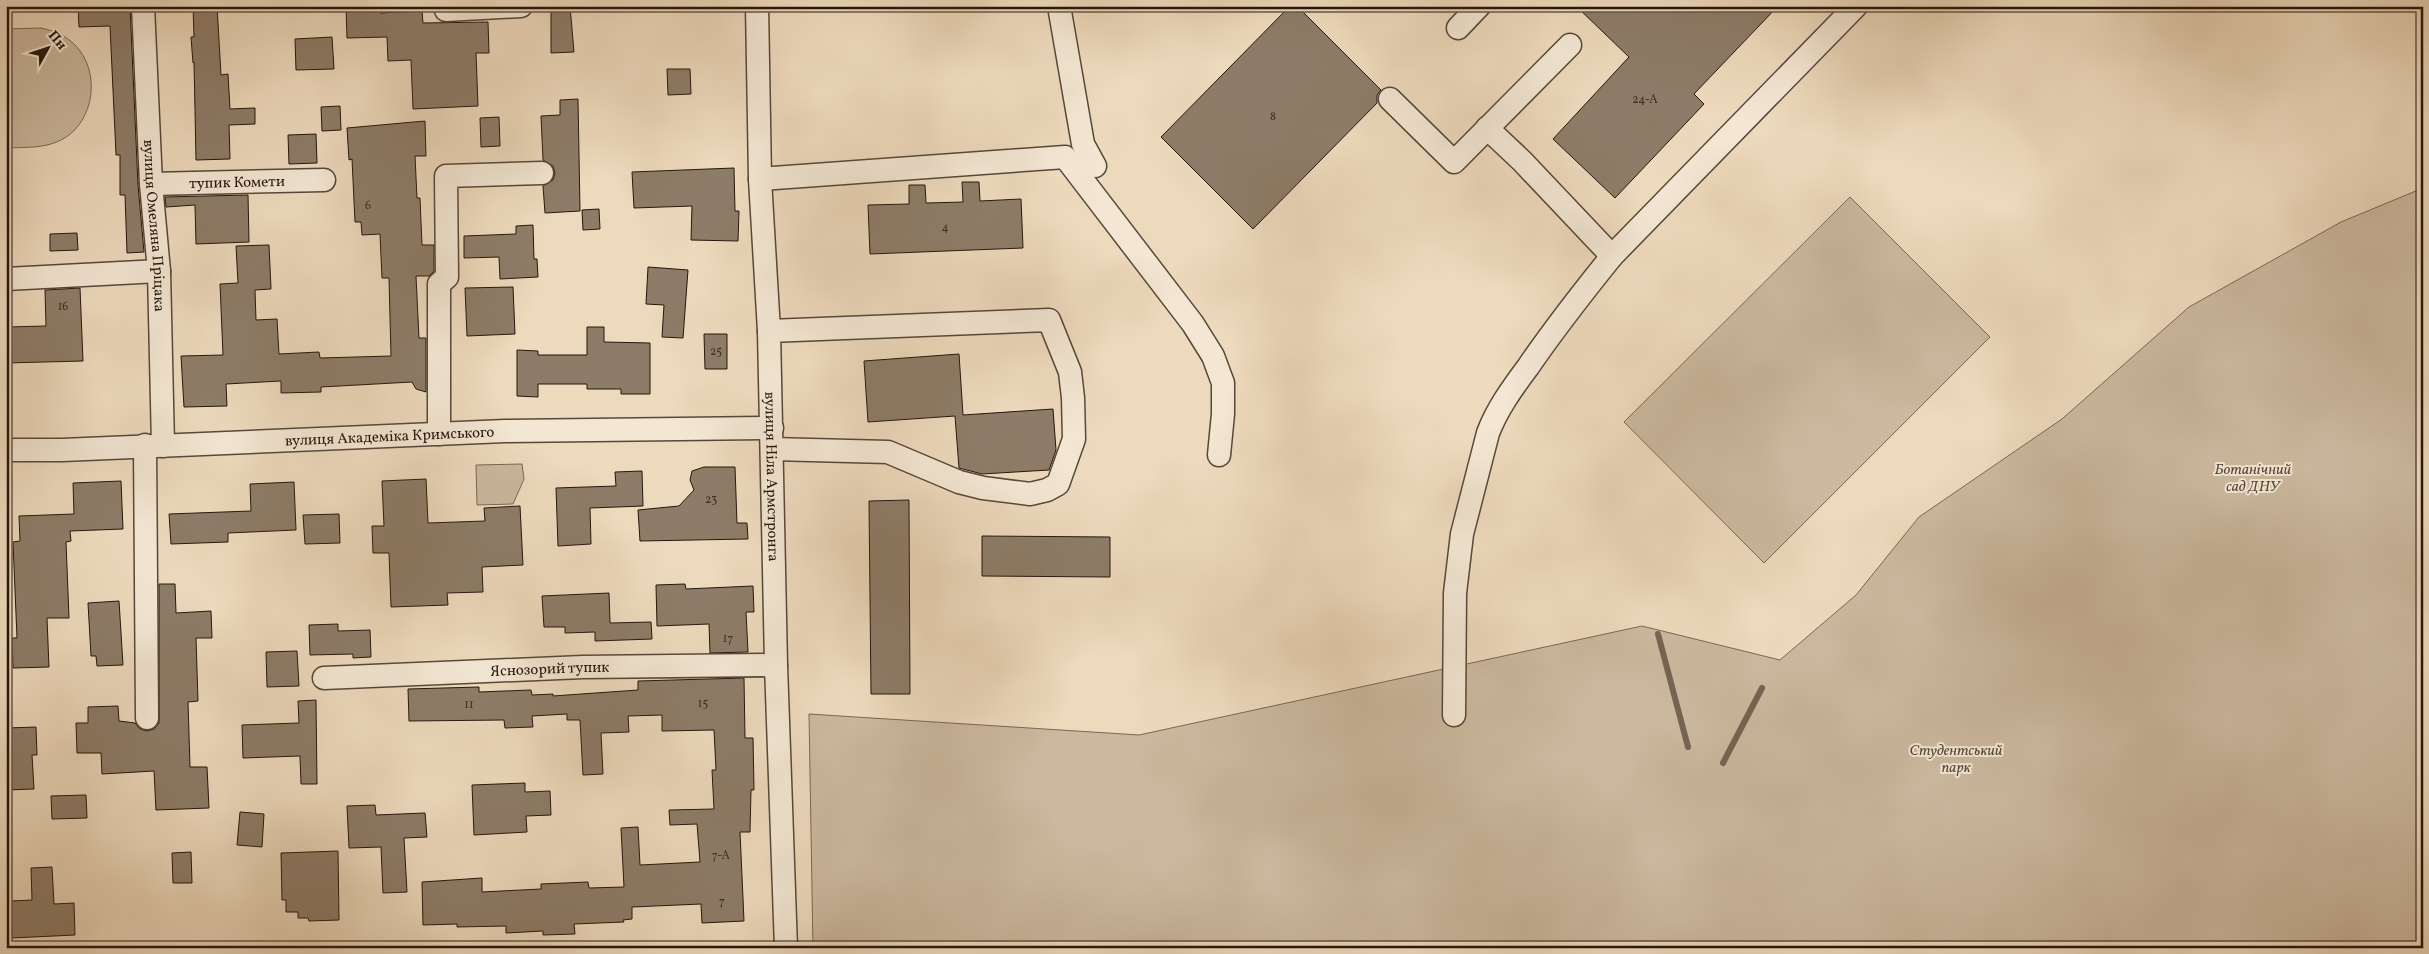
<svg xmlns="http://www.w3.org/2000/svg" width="2429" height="954" font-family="Vollkorn,serif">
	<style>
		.green { fill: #cbb89e; stroke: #786856 }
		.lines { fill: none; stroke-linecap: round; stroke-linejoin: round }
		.stream { stroke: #746452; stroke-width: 6 }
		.building { fill: #8d7c68; stroke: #24170d }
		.minor-casing { stroke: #564839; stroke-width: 25 }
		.minor { stroke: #f3e6d3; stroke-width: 22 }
		.labels { text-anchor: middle; stroke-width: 4; stroke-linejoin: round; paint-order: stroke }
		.number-label { font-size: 12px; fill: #3e3024 }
		.street-label { font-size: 15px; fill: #24170d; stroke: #f3e6d3 }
		.park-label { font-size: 15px; font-style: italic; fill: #564738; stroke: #f3e6d3 }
	</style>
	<rect width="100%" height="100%" fill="#edd9bc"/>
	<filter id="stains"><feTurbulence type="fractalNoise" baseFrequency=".004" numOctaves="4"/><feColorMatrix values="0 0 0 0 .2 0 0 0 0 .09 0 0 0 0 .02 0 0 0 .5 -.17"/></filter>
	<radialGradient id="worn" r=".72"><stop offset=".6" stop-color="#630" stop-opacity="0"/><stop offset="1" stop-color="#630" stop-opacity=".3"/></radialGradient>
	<!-- green -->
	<g class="green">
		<path d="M 41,28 C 54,31 65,35 75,45 C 101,71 95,121 63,139 C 45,149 26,147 6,148 L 6,29 Z"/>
		<polygon points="2423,188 2423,948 813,948 809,714 1139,735 1642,626 1780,660 1856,595 1919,517 2062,419 2189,307 2341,222"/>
		<polygon points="1850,197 1990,337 1764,563 1624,422"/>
		<polygon points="522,464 524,479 513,504 477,505 476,465"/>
	</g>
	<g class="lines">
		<!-- stream -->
		<g class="stream">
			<polyline points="1658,634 1688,747"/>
			<polyline points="1723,763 1762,688"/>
		</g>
	</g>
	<!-- building -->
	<g class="building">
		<polygon points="78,6 130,6 138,185 144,252 127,253 125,195 120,195 120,155 116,155 110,26 79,27"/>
		<polygon points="193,6 217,6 221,75 228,74 230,109 255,108 255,124 229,125 230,159 196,160 194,62 193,63 191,37 194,37"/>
		<polygon points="346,6 380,6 380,13 422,11 423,23 488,22 489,53 476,53 478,106 413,109 411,60 388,61 387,37 347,38"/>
		<polygon points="551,6 570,6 574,52 551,53"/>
		<polygon points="1290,6 1297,6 1381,90 1377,95 1377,103 1253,229 1161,137"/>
		<polygon points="1576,6 1778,6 1694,94 1704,104 1615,198 1553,139 1629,57"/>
		<polygon points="332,37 334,69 296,70 295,39"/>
		<polygon points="667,69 690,69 691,94 668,95"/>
		<polygon points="578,99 580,211 545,213 543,186 553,180 555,173 553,166 543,160 541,116 560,115 560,100"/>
		<polygon points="340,106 341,130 322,131 321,107"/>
		<polygon points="499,117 500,146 481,147 480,118"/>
		<polygon points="425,121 426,156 415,156 417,198 420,198 422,245 434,245 434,271 429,276 416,276 419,338 426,338 426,392 416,389 412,382 321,387 321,392 281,393 281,381 226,384 227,406 184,407 181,356 223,355 220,284 238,283 236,246 269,245 271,289 255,290 256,320 277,319 279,354 319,352 320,358 391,356 389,278 382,278 380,234 362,235 361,222 355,222 352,159 349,160 347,128"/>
		<polygon points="316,134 317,163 289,164 288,135"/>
		<polygon points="734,168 735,211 739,211 738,241 691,240 692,206 634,208 632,172"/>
		<polygon points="962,182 979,182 980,201 1021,199 1023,248 870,254 868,205 909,204 909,185 925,185 926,203 963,202"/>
		<polygon points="248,195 249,242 196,244 195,205 166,207 165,197"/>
		<polygon points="599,209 600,229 583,230 582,210"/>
		<polygon points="533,225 534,259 537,259 538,277 500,279 499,257 464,258 464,236 516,234 516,226"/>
		<polygon points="77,233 78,250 50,251 50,234"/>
		<polygon points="648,267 688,270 683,338 662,337 664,305 646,304"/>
		<polygon points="513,287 515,334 467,336 465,288"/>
		<polygon points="80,288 83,361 6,363 6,327 46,326 45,290"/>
		<polygon points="587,327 604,327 604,342 650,343 650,394 621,394 621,389 587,389 587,384 538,384 538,397 517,396 517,350 538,351 538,355 587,355"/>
		<polygon points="704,334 727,334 727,369 705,369"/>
		<polygon points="959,354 963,415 1053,409 1056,450 1049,470 982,474 959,468 955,416 868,422 864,361"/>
		<polygon points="704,467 735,467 737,523 747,523 748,539 640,541 638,510 679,506 694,490 690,480 692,471"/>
		<polygon points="642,471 643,506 590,508 591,544 558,546 556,488 616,486 615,472"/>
		<polygon points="426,479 428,523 485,521 484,508 520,506 523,565 482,567 483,592 447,593 448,605 391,607 389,553 373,553 372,526 384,526 382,481"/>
		<polygon points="121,481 123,529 70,531 71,541 66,542 69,618 47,618 49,667 13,668 12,638 17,638 13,542 20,541 19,516 74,514 73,483"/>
		<polygon points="294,482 296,530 228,533 228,542 171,544 169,514 251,511 250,484"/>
		<polygon points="909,500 910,694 871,694 869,501"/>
		<polygon points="339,514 340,543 305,544 303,515"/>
		<polygon points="982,536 1110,537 1110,577 982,576"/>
		<polygon points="159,584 175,584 176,613 211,611 212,638 196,638 198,701 188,702 190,767 207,767 209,808 156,810 154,771 102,774 101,753 77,753 76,723 88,723 88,707 118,706 119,721 135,723 140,729 147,731 154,729 159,723"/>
		<polygon points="685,584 686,589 753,586 754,612 746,612 748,652 710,653 709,624 657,626 656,585"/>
		<polygon points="609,593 610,623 651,622 652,639 595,641 595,632 565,633 565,627 544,627 542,596"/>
		<polygon points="119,601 123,665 97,666 96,656 91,656 88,603"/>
		<polygon points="338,624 338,631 370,630 371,657 353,658 353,654 310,655 309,625"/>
		<polygon points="297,651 299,686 267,687 266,652"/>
		<polygon points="744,678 745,738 753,738 754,790 751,790 750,832 740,832 744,921 702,923 701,904 632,907 632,919 623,920 624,922 574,924 575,934 543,935 543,931 506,933 506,926 457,927 457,924 423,925 422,882 482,878 482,892 541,889 541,884 588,882 589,888 624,887 621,828 638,827 640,865 700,862 697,824 670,825 669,810 714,809 712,770 716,770 714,730 662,731 662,715 628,716 629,732 601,733 603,774 583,775 580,720 567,720 567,714 532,716 533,727 505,728 504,720 409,721 408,689 479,687 479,692 531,690 532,695 553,694 553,696 638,690 638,681"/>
		<polygon points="316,700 317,784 301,784 300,756 243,758 242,725 299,723 298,701"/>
		<polygon points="36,727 37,755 32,755 34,789 6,790 6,773 9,773 6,728"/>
		<polygon points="525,783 525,792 550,791 551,815 526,816 527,832 474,835 472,785"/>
		<polygon points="86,795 87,818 52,819 51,796"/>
		<polygon points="375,805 376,815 425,813 427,837 404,838 407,892 383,893 381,847 349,848 347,806"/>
		<polygon points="240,812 264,814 262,847 237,845"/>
		<polygon points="338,851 339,920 309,921 308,918 298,918 298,912 286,912 286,900 282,900 281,853"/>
		<polygon points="191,852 192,883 173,883 172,853"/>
		<polygon points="52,867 54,904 74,903 75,935 12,938 11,901 32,900 31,868"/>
	</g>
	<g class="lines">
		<!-- minor casing -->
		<g class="minor-casing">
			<g id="minor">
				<path id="s1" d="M 143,6 L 151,184 L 159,271 L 163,446"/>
				<path id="s2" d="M 757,6 L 760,179 L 769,331 L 776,665 L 786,948"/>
				<polyline points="1059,6 1083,144 1095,166"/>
				<polyline points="446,10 521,6"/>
				<polyline points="1458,28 1479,6"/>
				<polyline points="1390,99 1454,162 1570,45"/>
				<polyline points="1487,128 1522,161 1612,256 1856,6"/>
				<polyline points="760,179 1065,157 1193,324 1213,356 1223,383 1223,414 1219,455"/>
				<path id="s3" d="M 151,184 L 324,180"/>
				<polyline points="6,279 159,271"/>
				<polyline points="769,331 1049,320 1070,372 1073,398 1074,439 1058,484 1047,490 1030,494 983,488 959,482 888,452 772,449"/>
				<polyline points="439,434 439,284 447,277 446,176 542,173"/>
				<polyline points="145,445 147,718"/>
				<path id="s4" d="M 6,450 L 62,450 L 505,431 L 772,428"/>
				<path id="s5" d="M 324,678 L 583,667 L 776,665"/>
				<path d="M 1454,715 L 1455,593 L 1462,534 L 1488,433 C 1497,409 1513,387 1528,367 C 1554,329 1583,292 1612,256"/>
			</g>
		</g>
		<!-- minor -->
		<use href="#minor" class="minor"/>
	</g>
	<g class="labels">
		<!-- number labels -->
		<g class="number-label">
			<text x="1645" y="103">24-А</text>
			<text x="1273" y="120">8</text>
			<text x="368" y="209">6</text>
			<text x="945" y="231">4</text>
			<text x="63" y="310">16</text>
			<text x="716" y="355">25</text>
			<text x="711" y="503">23</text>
			<text x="728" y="642">17</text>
			<text x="703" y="707">15</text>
			<text x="469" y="708">11</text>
			<text x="721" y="859">7-А</text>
			<text x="722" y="905">7</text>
		</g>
		<!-- street labels -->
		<g class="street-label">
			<text dy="5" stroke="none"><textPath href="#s3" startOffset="86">тупик Комети</textPath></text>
			<text dy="5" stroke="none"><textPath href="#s1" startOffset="220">вулиця Омеляна Пріцака</textPath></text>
			<text dy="5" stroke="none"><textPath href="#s4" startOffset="384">вулиця Академіка Кримського</textPath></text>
			<text dy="5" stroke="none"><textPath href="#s2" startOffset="471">вулиця Ніла Армстронга</textPath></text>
			<text dy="5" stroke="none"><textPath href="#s5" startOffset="226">Яснозорий тупик</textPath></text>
		</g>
		<!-- park labels -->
		<g class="park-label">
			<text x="2253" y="474">Ботанічний<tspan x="2253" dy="17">сад ДНУ</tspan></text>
			<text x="1956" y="755">Студентський<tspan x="1956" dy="17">парк</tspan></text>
		</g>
	</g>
	<!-- margin -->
	<rect width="2429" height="954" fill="none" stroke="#edd9bc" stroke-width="25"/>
	<rect x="8" y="8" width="2414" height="939" fill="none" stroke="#24170d" stroke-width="2.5"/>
	<rect x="12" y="12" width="2404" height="929" fill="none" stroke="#24170d"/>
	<!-- north arrow -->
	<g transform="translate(48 48) rotate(50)" stroke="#f3e6d3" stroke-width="4" paint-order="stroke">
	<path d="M0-4L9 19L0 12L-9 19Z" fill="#24170d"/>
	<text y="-8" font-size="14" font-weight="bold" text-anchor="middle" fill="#24170d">Пн</text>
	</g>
	<rect width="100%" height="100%" filter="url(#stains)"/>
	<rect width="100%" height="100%" fill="url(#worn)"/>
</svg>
